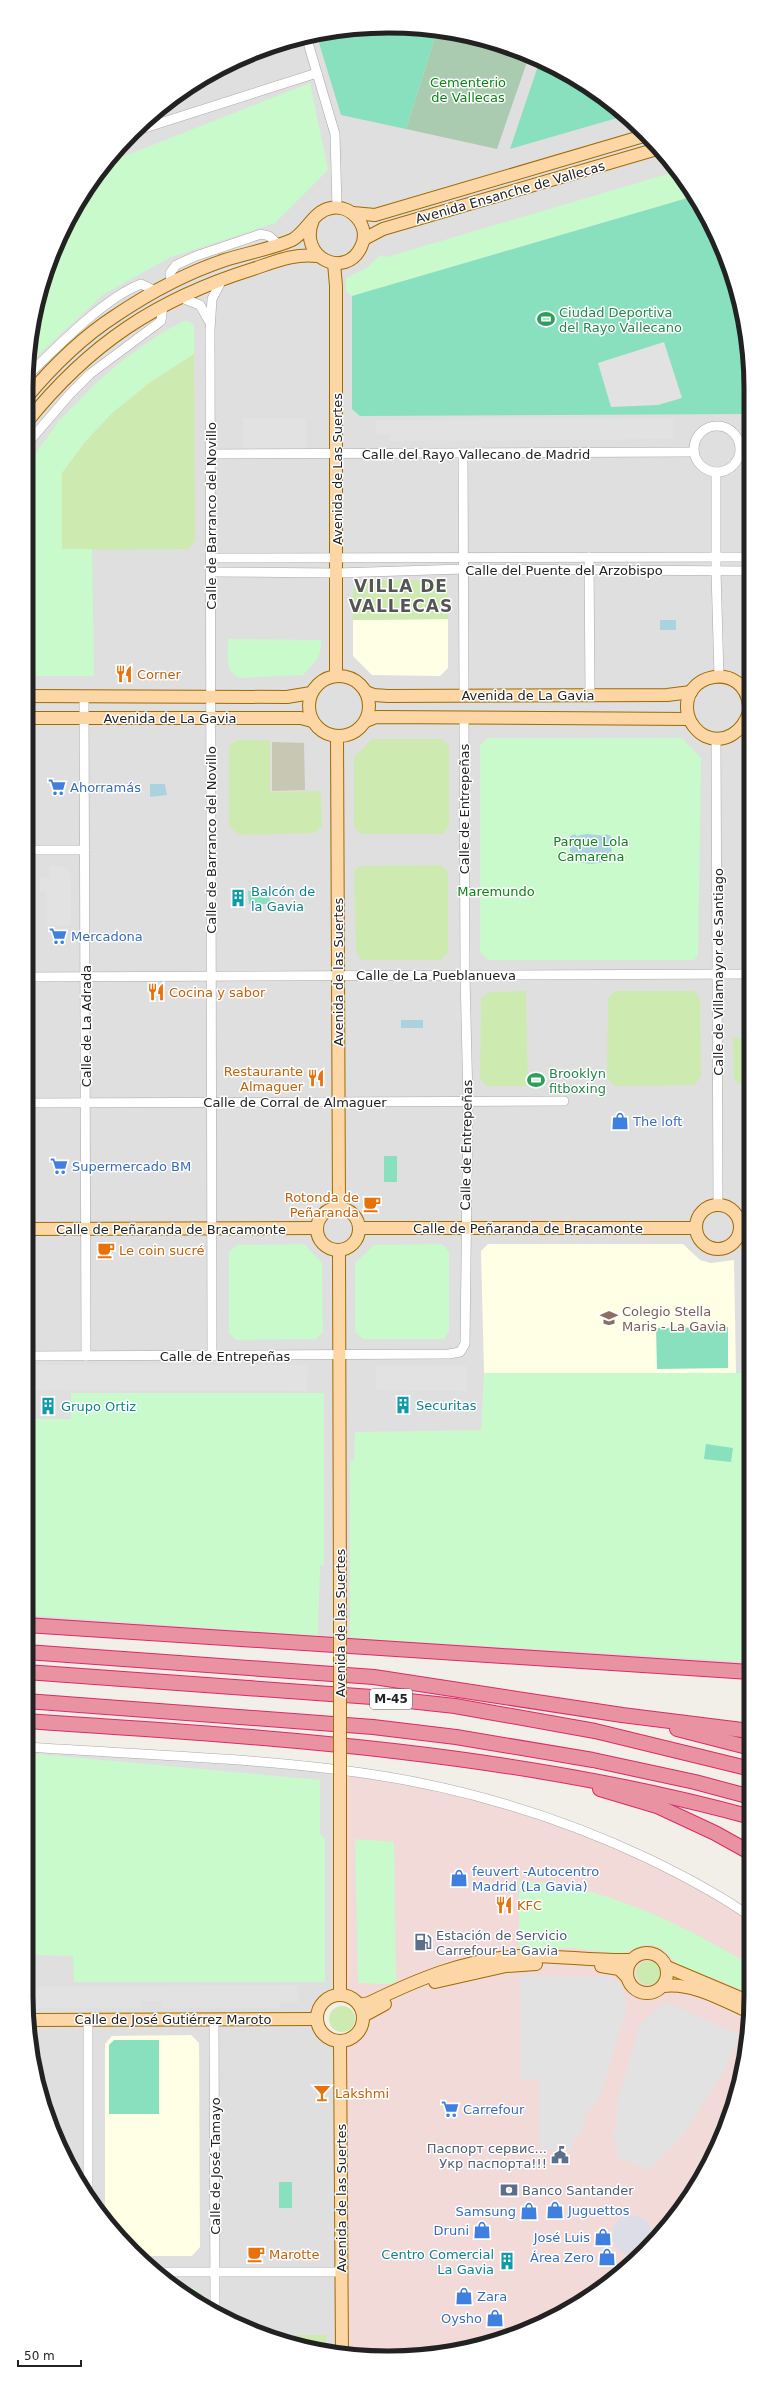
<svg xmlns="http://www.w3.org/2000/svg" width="777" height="2384" font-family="'DejaVu Sans',sans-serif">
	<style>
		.residential { fill: #e0dfdf }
		.commercial { fill: #f2dad9 }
		.education { fill: #ffffe5 }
		.construction { fill: #c7c7b4 }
		.grass { fill: #cdebb0 }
		.cemetery { fill: #aacbaf }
		.park { fill: #c8facc }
		.pitch { fill: #88e0be }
		.parking { fill: #e2e2e2 }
		.plaza { fill: #dddde8 }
		.water { fill: #aad3df }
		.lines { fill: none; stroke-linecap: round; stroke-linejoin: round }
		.minor-casing { stroke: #a9a9a9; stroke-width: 10 }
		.major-casing { stroke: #a06b00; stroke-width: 14 }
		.highway-casing { stroke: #dc2a67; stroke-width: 16 }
		.minor { stroke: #fff; stroke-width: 9 }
		.major { stroke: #fcd6a4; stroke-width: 12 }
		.highway { stroke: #e892a2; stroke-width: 14 }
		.major-bridge-casing { stroke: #a06b00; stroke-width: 14; stroke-linecap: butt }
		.major-bridge { stroke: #fcd6a4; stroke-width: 12 }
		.labels { text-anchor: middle; stroke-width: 3; stroke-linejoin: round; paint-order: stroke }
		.shield { fill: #fff; stroke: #646464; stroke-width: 1 }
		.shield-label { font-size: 12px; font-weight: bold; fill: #222 }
		.park-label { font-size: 13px; fill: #0c8416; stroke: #fff }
		.street-label { font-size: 13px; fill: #222; stroke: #fff }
		.leisure-label { font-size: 13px; fill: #27864d; stroke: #fff; text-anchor: start }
		.food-label { font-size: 13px; fill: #c56008; stroke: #fff; text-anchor: start }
		.shop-label { font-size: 13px; fill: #366cbe; stroke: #fff; text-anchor: start }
		.culture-label { font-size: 13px; fill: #0d838f; stroke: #fff; text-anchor: start }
		.education-label { font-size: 13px; fill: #785e54; stroke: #fff; text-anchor: start }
		.service-label { font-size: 13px; fill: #4e5e75; stroke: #fff; text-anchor: start }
		.district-label { font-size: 17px; font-weight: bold; letter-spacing: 1px; fill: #555; stroke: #fff }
		.rim { fill: none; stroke: #222; stroke-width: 5 }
	</style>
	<rect width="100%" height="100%" fill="#f2efe9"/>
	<!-- residential -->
	<g class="residential">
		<polygon points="389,26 459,33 570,74 645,132 714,228 748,341 750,1668 26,1625 26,389 33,318 54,250 87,187 132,132 187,87 250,54 318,33"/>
		<polygon points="26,1747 340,1770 340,1995 331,1997 323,2002 318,2010 317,2019 324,2035 340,2042 342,2355 228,2321 168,2283 116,2235 54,2134 33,2066 26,1996"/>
	</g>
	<!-- commercial -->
	<polygon class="commercial" points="340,1770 498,1802 616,1843 751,1917 751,1995 744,2066 723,2134 690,2197 645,2252 590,2297 482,2346 412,2357 342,2355 340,2042 354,2038 359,2033 363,2022 359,2005 348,1996 340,1995"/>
	<!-- education -->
	<g class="education">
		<polygon points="448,619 448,668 440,676 372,675 353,656 353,620"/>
		<polygon points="488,1244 683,1244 700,1260 711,1263 734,1260 736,1373 484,1373 481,1251"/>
		<polygon points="191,2035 199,2043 200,2247 192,2256 139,2256 116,2235 105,2217 105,2044 112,2036"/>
	</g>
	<!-- construction -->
	<polygon class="construction" points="272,742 304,743 305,790 272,791"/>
	<!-- grass -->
	<g class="grass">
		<polygon points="194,354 195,541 188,549 62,550 62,473 85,442 111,414 149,383"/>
		<polygon points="441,580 448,588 448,619 353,620 353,588 360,581"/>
		<polygon points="372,739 442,739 449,746 449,827 442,834 361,834 354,827 354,757"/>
		<polygon points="237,740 270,740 270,792 321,791 322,826 315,833 240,835 229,827 229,746"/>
		<polygon points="441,865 448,872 448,953 441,960 362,960 356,953 354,871 360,866"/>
		<polygon points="526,991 528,1086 486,1086 480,1078 481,998 490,992"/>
		<polygon points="615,991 694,991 700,998 701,1077 694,1085 615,1086 607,1078 608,998"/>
		<polygon points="733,1038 749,1038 749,1086 741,1086 734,1079"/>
		<circle cx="648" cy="1973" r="12"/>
		<circle cx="342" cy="2019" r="13"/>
		<polygon points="276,2335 326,2335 326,2350"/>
	</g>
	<!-- cemetery -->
	<polygon class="cemetery" points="437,31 459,33 528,59 497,149 406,129"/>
	<!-- park -->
	<g class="park">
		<path d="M 310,83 L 328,170 L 275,223 L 171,257 L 104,294 L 29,363 C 30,348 30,331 33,317 C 46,261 71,207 107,163 Z"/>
		<polygon points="674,172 691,197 352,296 346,291 346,278 368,267 380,255 387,257"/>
		<polygon points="186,320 194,325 194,354 149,383 111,414 85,442 62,473 62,549 92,549 94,676 26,676 26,466 59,421 93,386 124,359 163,332"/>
		<path d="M 228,639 L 321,640 C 321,659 315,662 303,675 L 241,678 C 224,674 228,653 228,639 Z"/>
		<polygon points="488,738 682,738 701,758 698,956 694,960 488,960 480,952 480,745"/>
		<polygon points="304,1244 322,1263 323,1332 316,1339 236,1340 229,1333 229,1252 237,1245"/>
		<polygon points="442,1244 449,1252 449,1331 444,1339 363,1339 355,1332 355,1263 374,1245"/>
		<polygon points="484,1373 750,1373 750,1662 350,1638 350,1461 354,1461 355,1432 481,1430"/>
		<polygon points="71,1393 324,1393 324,1565 320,1565 318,1636 26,1615 26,1419 71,1419"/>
		<polygon points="26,1753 320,1780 320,1834 325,1839 325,1982 74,1982 73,1956 26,1955"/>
		<polygon points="355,1839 394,1842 396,1981 391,1984 358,1983"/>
		<path d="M 519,1880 C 536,1882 554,1883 571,1887 C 635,1901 694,1932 751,1965 L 751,1995 L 719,1980 L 682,1968 L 662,1949 L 653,1945 L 644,1945 L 620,1954 L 575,1948 L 519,1949 Z"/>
		<polygon points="175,2288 193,2288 200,2294 200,2303"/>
	</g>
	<!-- pitch -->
	<g class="pitch">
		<polygon points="389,26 437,31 406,129 341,115 316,33"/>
		<polygon points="539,63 570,74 624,116 510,149"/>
		<polygon points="691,197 714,228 748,341 748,414 360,416 352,409 352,296"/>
		<polygon points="248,891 269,891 270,904 249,904"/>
		<rect x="384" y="1156" width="13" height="26"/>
		<polygon points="728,1327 728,1368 657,1369 656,1328"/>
		<polygon points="706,1444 733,1448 731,1462 704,1459"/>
		<polygon points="114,2040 159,2040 159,2114 109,2114 109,2045"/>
		<rect x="279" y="2182" width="13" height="26"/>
	</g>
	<!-- parking -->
	<g class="parking">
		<polygon points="664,342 682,398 658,405 611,407 598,363"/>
		<rect x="243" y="418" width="63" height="32"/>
		<polygon points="673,418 674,439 390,441 390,434 376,434 376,420"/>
		<polygon points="49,865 62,866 71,874 71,925 47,925 46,891 40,891 40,878 50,878"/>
		<polygon points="26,1365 308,1365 307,1391 26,1390"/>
		<polygon points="376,1366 466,1366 467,1391 376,1390"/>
		<polygon points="519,1976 612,1976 613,1981 618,1982 622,1985 627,2007 606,2078 600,2097 585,2116 584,2129 574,2140 571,2150 539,2149 539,2079 521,2080"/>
		<polygon points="298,1985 298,2002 280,2002 280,2008 162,2008 161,2001 142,2001 141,2008 27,2008 26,1995 26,1987"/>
		<polygon points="665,2002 740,2035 725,2070 683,2136 649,2170 616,2157 617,2145 612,2136 616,2124 618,2100 640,2023"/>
	</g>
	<!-- plaza -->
	<circle class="plaza" cx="632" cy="2235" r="20"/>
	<!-- water -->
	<g class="water">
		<rect x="660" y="620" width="16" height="10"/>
		<polygon points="150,784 165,784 167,795 150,797"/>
		<polygon points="575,834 576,836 587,834 605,836 606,834 611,836 612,861 591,864 570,861 570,836"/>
		<rect x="401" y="1020" width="22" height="8"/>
	</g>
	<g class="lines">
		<!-- minor casing -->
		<g class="minor-casing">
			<g id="minor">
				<polyline points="306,36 335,134 337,207"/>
				<polyline points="132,132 317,73"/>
				<polyline points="171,283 170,273 176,265 196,256 261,234 269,236 278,244"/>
				<polyline points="179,297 200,305 209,321"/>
				<path d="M 27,376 C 56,348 104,298 141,284 L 156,291"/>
				<circle cx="717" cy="449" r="23"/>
				<polyline points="26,440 33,437 70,394 90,374 161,321 163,305"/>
				<polyline points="463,453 464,695"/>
				<polyline points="211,454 694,452"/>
				<polyline points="716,472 716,571 719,676"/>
				<polyline points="589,557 590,696"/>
				<polyline points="211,558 748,557"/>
				<polyline points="211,572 337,573 463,569 748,571"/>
				<polyline points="84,696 86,1356"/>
				<polyline points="716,739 718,1206"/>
				<polyline points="26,850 85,850"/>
				<polyline points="26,977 749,974"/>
				<polyline points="26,1103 564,1101"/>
				<polyline points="26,1356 449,1354 460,1352 465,1344 468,1101 465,975 464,718"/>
				<polyline points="212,1356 210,330 212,299 223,278"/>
				<path d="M 26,1747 C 130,1754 236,1757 340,1770 C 447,1783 552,1813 649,1859 C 684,1876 719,1894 751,1917"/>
				<polyline points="214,2019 215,2313"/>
				<polyline points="88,2020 88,2190"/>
				<polyline points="156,2272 341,2272"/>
			</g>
		</g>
		<!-- major casing -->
		<g class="major-casing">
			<g id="major">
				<polyline points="353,213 375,215 647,135"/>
				<polyline points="364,239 383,229 657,149"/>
				<polyline points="334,263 336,286 336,675"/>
				<path d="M 26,398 C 52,367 81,338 115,316 C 149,293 186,273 225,260 C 247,253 271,249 292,240 C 307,232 313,211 331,208 C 352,204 371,227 361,247 C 346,280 297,258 313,220"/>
				<path d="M 26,423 C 89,344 157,299 253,269 C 274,262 295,253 317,256"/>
				<circle cx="339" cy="706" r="30"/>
				<polyline points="366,692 374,695 388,696 667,695 691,692"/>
				<polyline points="26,696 287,697 311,693"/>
				<path d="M 749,706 C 745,660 678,672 688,715 C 690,723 697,732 705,736 C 725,745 743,731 749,712"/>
				<polyline points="26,718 301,718 312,721"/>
				<polyline points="366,721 376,717 689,719"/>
				<polyline points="337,736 339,1207"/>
				<circle cx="718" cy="1227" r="22"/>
				<circle cx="338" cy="1229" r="21"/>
				<polyline points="359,1228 696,1228"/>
				<polyline points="26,1229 316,1228"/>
				<polyline points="339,1250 340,1610"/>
				<polyline points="340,1788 340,1995"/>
				<circle cx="647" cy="1973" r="20"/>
				<polyline points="601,1966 619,1969 627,1977"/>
				<polyline points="667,1967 750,2002"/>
				<polyline points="435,1982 506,1966 536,1964"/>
				<path d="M 663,1986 C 692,1982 723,2000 749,2012"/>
				<circle cx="340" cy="2018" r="23"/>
				<path d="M 359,2005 L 369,2003 C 416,1980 465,1959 519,1956 C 556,1955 593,1961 631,1960"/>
				<polyline points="363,2016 385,2004"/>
				<polyline points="28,2020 317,2019"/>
				<polyline points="340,2042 342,2355"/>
			</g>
		</g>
		<!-- highway casing -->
		<g class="highway-casing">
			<g id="highway">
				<polyline points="26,1625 750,1672"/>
				<polyline points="26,1652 374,1677 622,1715 750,1731"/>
				<polyline points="26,1672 372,1697 455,1706 595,1731 751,1769"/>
				<polyline points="26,1701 373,1727 456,1737 593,1760 695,1782 751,1797"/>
				<path d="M 26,1721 C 270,1737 514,1752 751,1817"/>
				<polyline points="677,1729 751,1748"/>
				<polyline points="600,1789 657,1806 715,1833 751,1853"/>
			</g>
		</g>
		<!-- minor -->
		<use href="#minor" class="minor"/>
		<!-- major -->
		<use href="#major" class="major"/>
		<!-- highway -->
		<use href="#highway" class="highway"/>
		<!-- major-bridge casing -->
		<g class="major-bridge-casing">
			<polyline id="major-bridge" points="340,1610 340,1788"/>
		</g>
		<!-- major-bridge -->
		<use href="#major-bridge" class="major-bridge"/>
	</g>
	<!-- icons -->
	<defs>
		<g id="stadium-bare" transform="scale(1.38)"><path d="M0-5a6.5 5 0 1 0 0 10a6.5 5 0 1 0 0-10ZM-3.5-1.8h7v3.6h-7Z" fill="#2e9e5b" stroke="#fff" stroke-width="2.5" paint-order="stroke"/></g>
		<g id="restaurant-bare" transform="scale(1.38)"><path d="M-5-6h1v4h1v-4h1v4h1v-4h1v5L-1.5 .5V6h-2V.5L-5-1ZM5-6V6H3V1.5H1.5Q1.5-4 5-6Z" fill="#e8710a" stroke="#fff" stroke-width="2.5" paint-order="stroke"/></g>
		<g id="supermarket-bare" transform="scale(1.38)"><path d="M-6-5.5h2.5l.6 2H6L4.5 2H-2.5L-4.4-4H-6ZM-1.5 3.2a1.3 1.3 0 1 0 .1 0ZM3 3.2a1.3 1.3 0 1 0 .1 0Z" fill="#3f7fe0" stroke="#fff" stroke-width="2.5" paint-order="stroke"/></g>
		<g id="building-bare" transform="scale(1.38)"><path d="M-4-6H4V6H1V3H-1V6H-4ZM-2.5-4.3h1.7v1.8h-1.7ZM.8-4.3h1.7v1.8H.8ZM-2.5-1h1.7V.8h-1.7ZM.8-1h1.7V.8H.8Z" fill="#0f9aa8" stroke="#fff" stroke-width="2.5" paint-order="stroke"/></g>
		<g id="shop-bare" transform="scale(1.38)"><path d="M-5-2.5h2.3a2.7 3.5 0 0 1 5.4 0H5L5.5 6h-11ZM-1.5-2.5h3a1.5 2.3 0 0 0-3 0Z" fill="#3f7fe0" stroke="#fff" stroke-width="2.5" paint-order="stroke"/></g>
		<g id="cafe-bare" transform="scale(1.38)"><path d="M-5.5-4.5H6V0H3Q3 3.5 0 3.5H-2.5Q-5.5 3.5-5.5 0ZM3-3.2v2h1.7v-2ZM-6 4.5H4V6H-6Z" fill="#e8710a" stroke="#fff" stroke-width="2.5" paint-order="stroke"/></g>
		<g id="school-bare" transform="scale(1.38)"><path d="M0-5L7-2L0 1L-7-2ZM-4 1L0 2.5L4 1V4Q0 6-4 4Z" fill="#8d6e63" stroke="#fff" stroke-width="2.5" paint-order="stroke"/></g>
		<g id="fuel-bare" transform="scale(1.38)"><path d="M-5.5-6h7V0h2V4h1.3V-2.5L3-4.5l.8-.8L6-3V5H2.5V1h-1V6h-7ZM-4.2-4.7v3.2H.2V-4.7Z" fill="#5c6f8a" stroke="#fff" stroke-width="2.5" paint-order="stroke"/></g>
		<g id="bar-bare" transform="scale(1.38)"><path d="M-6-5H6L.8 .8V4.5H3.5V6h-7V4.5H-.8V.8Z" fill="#e8710a" stroke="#fff" stroke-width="2.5" paint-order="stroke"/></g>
		<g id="civic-bare" transform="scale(1.38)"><path d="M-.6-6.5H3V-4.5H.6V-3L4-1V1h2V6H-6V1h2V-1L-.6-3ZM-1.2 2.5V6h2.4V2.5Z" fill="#5c6f8a" stroke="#fff" stroke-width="2.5" paint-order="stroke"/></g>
		<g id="bank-bare" transform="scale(1.38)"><path d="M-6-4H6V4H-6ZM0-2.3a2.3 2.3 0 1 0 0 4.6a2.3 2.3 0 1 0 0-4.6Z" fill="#5c6f8a" stroke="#fff" stroke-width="2.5" paint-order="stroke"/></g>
	</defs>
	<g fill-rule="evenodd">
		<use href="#stadium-bare" x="546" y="319"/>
		<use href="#restaurant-bare" x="124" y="674"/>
		<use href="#supermarket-bare" x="57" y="787"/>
		<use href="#building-bare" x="238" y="898"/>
		<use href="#supermarket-bare" x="58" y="936"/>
		<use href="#restaurant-bare" x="156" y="992"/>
		<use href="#restaurant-bare" x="316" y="1078"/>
		<use href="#stadium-bare" x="536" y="1080"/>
		<use href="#shop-bare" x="620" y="1121"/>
		<use href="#supermarket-bare" x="59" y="1166"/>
		<use href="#cafe-bare" x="372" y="1204"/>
		<use href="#cafe-bare" x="106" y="1250"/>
		<use href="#school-bare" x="609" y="1318"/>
		<use href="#building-bare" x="403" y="1405"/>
		<use href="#building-bare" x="48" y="1406"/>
		<use href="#shop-bare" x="459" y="1878"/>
		<use href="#restaurant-bare" x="504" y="1905"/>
		<use href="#fuel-bare" x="423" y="1942"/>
		<use href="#bar-bare" x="322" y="2093"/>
		<use href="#supermarket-bare" x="450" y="2109"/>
		<use href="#civic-bare" x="560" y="2155"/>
		<use href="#bank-bare" x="509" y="2190"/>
		<use href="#shop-bare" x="555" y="2210"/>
		<use href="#shop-bare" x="529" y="2211"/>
		<use href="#shop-bare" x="482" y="2230"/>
		<use href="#shop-bare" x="603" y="2237"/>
		<use href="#cafe-bare" x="256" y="2254"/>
		<use href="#shop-bare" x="607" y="2257"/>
		<use href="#building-bare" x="507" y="2261"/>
		<use href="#shop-bare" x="464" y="2296"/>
		<use href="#shop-bare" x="495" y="2318"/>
	</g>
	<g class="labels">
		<!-- shield labels -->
		<rect class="shield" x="370" y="1689" width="42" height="20" rx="3"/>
		<g class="shield-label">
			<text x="391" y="1703">M-45</text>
		</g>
		<!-- park labels -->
		<g class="park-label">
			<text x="468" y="87">Cementerio<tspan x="468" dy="15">de Vallecas</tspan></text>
			<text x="591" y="846">Parque Lola<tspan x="591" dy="15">Camarena</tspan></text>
			<text x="496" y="896">Maremundo</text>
		</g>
		<!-- street labels -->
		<g class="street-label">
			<text transform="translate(510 192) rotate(-16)" y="5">Avenida Ensanche de Vallecas</text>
			<text x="476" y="459">Calle del Rayo Vallecano de Madrid</text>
			<text transform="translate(337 469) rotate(-90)" y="5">Avenida de Las Suertes</text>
			<text transform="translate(211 516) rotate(-90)" y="5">Calle de Barranco del Novillo</text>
			<text x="564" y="575">Calle del Puente del Arzobispo</text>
			<text x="528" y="700">Avenida de La Gavia</text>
			<text x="170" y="723">Avenida de La Gavia</text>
			<text transform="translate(464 809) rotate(-90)" y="5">Calle de Entrepeñas</text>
			<text transform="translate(211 840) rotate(-90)" y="5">Calle de Barranco del Novillo</text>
			<text transform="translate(338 972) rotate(-90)" y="5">Avenida de las Suertes</text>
			<text transform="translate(718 972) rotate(-90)" y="5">Calle de Villamayor de Santiago</text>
			<text x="436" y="980">Calle de La Pueblanueva</text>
			<text transform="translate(86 1026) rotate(-90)" y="5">Calle de La Adrada</text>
			<text x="295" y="1107">Calle de Corral de Almaguer</text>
			<text transform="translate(466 1145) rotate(-89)" y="5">Calle de Entrepeñas</text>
			<text x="528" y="1233">Calle de Peñaranda de Bracamonte</text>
			<text x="171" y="1234">Calle de Peñaranda de Bracamonte</text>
			<text x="225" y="1361">Calle de Entrepeñas</text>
			<text transform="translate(340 1623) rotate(-90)" y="5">Avenida de las Suertes</text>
			<text x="173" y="2024">Calle de José Gutiérrez Maroto</text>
			<text transform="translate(215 2166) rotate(-90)" y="5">Calle de José Tamayo</text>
			<text transform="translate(341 2198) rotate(-90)" y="5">Avenida de las Suertes</text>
		</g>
		<!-- leisure labels -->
		<g class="leisure-label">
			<text x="559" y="317">Ciudad Deportiva<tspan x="559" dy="15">del Rayo Vallecano</tspan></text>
			<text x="549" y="1078">Brooklyn<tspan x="549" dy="15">fitboxing</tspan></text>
		</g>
		<!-- food labels -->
		<g class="food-label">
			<text x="137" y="679">Corner</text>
			<text x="169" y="997">Cocina y sabor</text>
			<text x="303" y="1076" text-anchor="end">Restaurante<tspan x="303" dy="15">Almaguer</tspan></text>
			<text x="359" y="1202" text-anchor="end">Rotonda de<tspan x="359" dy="15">Peñaranda</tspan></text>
			<text x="119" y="1255">Le coin sucré</text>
			<text x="517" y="1910">KFC</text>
			<text x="335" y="2098">Lakshmi</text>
			<text x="269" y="2259">Marotte</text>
		</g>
		<!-- shop labels -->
		<g class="shop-label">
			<text x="70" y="792">Ahorramás</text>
			<text x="71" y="941">Mercadona</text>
			<text x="633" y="1126">The loft</text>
			<text x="72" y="1171">Supermercado BM</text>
			<text x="472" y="1876">feuvert -Autocentro<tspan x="472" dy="15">Madrid (La Gavia)</tspan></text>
			<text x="463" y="2114">Carrefour</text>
			<text x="568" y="2215">Juguettos</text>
			<text x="516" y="2216" text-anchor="end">Samsung</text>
			<text x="469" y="2235" text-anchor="end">Druni</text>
			<text x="590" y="2242" text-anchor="end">José Luis</text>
			<text x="594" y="2262" text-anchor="end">Área Zero</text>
			<text x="477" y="2301">Zara</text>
			<text x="482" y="2323" text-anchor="end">Oysho</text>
		</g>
		<!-- culture labels -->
		<g class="culture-label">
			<text x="251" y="896">Balcón de<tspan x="251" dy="15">la Gavia</tspan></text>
			<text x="416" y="1410">Securitas</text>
			<text x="61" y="1411">Grupo Ortiz</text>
			<text x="494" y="2259" text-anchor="end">Centro Comercial<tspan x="494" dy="15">La Gavia</tspan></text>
		</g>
		<!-- education labels -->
		<g class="education-label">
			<text x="622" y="1316">Colegio Stella<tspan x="622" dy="15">Maris - La Gavia</tspan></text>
		</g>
		<!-- service labels -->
		<g class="service-label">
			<text x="436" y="1940">Estación de Servicio<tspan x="436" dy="15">Carrefour La Gavia</tspan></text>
			<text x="547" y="2153" text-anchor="end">Паспорт сервис...<tspan x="547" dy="15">Укр паспорта!!!</tspan></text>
			<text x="522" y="2195">Banco Santander</text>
		</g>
		<!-- district labels -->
		<g class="district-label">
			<text x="401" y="592">VILLA DE<tspan x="401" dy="20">VALLECAS</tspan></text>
		</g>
	</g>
	<!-- crop -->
	<path d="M0 0H777V2384H0ZM388 33H389A355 355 0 0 1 744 388V1996A355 355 0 0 1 389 2351H388A355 355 0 0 1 33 1996V388A355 355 0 0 1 388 33Z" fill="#fff" fill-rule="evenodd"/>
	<path class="rim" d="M388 33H389A355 355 0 0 1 744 388V1996A355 355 0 0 1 389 2351H388A355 355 0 0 1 33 1996V388A355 355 0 0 1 388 33Z"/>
	<!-- scale -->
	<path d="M18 2360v6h63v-6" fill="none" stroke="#222222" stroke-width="2"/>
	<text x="24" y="2360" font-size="12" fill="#222222" stroke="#ffffff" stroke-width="3" paint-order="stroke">50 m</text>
</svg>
